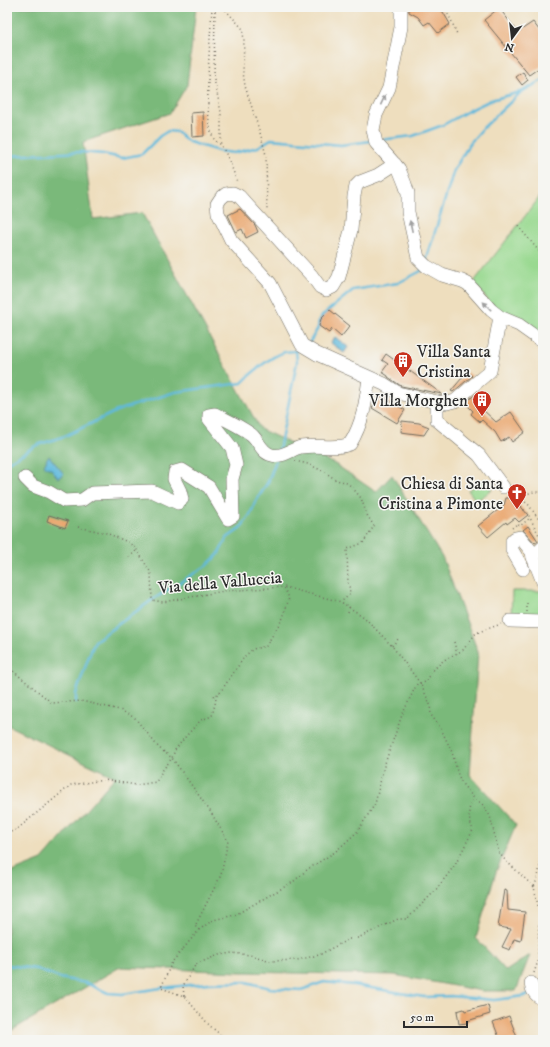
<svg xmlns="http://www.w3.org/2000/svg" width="550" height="1047" font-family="'IM FELL DW Pica',serif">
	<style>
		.green { fill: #99d990; stroke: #62825e }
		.forest { fill: #7ab97a; stroke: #527252 }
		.water { fill: #5fb9dc; stroke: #457284 }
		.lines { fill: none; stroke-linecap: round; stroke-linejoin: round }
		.stream { stroke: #5fb9dc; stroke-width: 2.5 }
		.building { fill: #eaa770 }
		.minor-casing { stroke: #6f6a5e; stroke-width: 14 }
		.path { stroke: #6f6a5e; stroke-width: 1.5; stroke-dasharray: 1 3; stroke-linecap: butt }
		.minor { stroke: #fff; stroke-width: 13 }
		.oneway { fill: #a0a0a0 }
		.labels { text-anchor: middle; stroke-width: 3; stroke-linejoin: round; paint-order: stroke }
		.poi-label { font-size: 17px; fill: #2b2b2b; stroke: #f6f6f2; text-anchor: end }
		.street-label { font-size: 17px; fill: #2b2b2b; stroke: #f6f6f2 }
	</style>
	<rect width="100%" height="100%" fill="#f6f6f2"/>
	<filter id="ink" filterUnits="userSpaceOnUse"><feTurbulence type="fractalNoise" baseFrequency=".025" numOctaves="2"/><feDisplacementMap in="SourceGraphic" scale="8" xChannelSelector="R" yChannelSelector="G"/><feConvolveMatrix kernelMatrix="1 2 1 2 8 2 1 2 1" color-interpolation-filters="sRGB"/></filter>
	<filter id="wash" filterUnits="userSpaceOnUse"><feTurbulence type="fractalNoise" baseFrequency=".012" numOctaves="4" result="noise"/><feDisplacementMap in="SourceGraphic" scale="16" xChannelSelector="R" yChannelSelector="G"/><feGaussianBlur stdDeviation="0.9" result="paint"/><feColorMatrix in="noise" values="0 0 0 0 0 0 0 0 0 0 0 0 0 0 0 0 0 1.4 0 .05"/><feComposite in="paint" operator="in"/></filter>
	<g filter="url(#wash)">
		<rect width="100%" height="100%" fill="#eedebe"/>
		<!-- green -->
		<g class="green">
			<polygon points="543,193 543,340 502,316 473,283"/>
			<polygon points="485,479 492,490 476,501 468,490"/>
			<polygon points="512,591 543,591 542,619 511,618"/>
		</g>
		<!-- forest -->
		<polygon class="forest" points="7,7 196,7 187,85 170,113 83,142 93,219 142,213 260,429 335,464 376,492 392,475 443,559 478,652 470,775 516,825 496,872 476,938 506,971 530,955 516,991 482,991 394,975 239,972 120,967 9,1032 7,1030 7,874 42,860 115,777 7,725"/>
		<!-- water -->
		<g class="water">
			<polygon points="335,337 348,347 344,353 331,343"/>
			<polygon points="49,456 64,474 58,478 51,469 46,467 44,464 46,462 47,458"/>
		</g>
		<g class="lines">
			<!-- stream -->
			<g class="stream">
				<polyline points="380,140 413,136 443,125 468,111 491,100 520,92"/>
				<polyline points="7,156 81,152 103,154 122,158 142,154 160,136 168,131 177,132 189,142 218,151 234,153 258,147 271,139 341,145 371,141"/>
				<polyline points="426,261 454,170 470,143 483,128 521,92 543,80"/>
				<polyline points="308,345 318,328 319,320 324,314 353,290 398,283 421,271 422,269"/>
				<polyline points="279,450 297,362 296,351"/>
				<path d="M 7,462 L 12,460 L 37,445 L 65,436 L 119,410 L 175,392 L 242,383 C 251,373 271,356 285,352 C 290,351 295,352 300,349"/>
				<polyline points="76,702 76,694 89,656 95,641 152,600 206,566 218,555 227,538 240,529 250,515 255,503 268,482 276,460"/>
				<polyline points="7,965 36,969 60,978 86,983 108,993 122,994 161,988 208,983 246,982 270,988 301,990 324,982 354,985 424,997 451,996 494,1000 524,996 531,993"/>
			</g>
		</g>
		<g id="blocks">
			<!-- building -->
			<g class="building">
				<polygon points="409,7 437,7 443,12 450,24 438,33 429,22 424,25 418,17 409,12"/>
				<polygon points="499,8 518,32 533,22 543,35 543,65 529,75 484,20"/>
				<polygon points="523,72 528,80 522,85 516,77"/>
				<polygon points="203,112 204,136 192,137 191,113"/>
				<polygon points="240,209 255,225 258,232 246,238 242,229 236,232 228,215"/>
				<polygon points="330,310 350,326 341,337 332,329 329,333 319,326 321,319"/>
				<polygon points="386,354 442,394 401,386 388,377 388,376 382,372 388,364 382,360"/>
				<polygon points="467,372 472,376 453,392 451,391"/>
				<polygon points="479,391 490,401 482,409 496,422 511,412 525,432 512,442 509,437 501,442 495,432 482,420 480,422 471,414 473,411 465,403"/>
				<polygon points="380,395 405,410 397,423 372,408"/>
				<polygon points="402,421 419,423 429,427 424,435 401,432"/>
				<polygon points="512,496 528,515 519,522 515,518 507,524 506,522 488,537 478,526 504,505 506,498 509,498"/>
				<polygon points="49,515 68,521 65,528 47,521"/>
				<polygon points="528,526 538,541 535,543 523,530"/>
				<polygon points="504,890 507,891 508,910 525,912 521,941 514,939 510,950 502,947 511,929 498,927"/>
				<polygon points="488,1005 490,1014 467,1021 467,1023 459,1024 457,1011 464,1009 465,1011"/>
				<polygon points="509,1016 518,1040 500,1040 493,1022"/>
			</g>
		</g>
	</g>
	<g filter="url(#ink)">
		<use href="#blocks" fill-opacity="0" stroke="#6f6a5e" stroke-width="1"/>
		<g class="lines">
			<!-- minor casing -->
			<g class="minor-casing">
				<g id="minor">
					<polyline points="401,7 401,27 389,88 376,115 373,130 376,143 399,169 405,184 408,193 408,212 418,258 426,266 442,275 462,281 468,284 491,310 500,317 519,325 543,342"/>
					<polyline points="395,164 378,175 360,182 356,186 354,196 351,230 339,277 333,287 326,290 320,287 312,276 239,196 233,193 226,194 221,198 217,204 218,213 231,240 270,283 302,345 317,354 384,384 398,393 437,402 447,403 455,401 490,371 500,317"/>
					<polyline points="437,402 437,420 479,455 503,487"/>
					<path d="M 25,478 L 33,486 L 49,492 L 64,501 L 82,500 L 92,493 L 152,491 L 178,503 L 182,499 L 180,491 L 174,479 L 175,472 L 182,470 L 209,487 L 228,519 L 233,516 L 232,479 L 236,465 L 232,448 L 209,419 L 209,415 L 215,414 C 224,419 246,429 253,436 C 259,442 262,453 272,455 C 282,458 292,449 301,447 C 318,444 335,450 350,444 C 363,423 366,401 369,378"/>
					<polyline points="543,547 533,557 543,582"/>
					<polyline points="523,569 512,550 512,541 515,538 520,537 532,552 533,557"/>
					<polyline points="510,621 543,622"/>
					<path d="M 531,983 C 532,992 536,995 543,1000"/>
				</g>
			</g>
			<!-- path -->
			<g class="path">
				<path d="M 212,7 C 211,33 202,120 214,139 C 216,142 219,143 221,145 C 228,156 233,170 237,182"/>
				<polyline points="215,7 214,79 221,112 221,145"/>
				<polyline points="223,7 242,28 244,39 243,72 245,86 261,136 266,155 267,211"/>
				<polyline points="444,7 451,20 457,34"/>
				<polyline points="518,226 543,256"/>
				<polyline points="295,461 308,464 325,472 336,480 345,482 351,486 361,498 367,515 374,526 363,543 347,549 348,584 350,589 349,595 341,602"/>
				<polyline points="512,493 528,504 543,525"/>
				<polyline points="511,494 529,516 540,537"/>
				<polyline points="517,496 534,492 543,492"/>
				<polyline points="78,527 106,533 128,542 137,550 151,573 152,600 163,602 224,591 284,587 341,602 364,617 392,646 420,683 430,704 431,715 440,727 452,752 458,775 463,785 473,797 483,805 490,816 499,853 505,860 534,887"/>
				<polyline points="512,528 517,524 520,526 530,518"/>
				<polyline points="129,557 137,550"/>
				<polyline points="348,612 350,606"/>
				<polyline points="527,612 527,601"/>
				<polyline points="454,642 457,654"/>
				<polyline points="392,646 398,639"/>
				<polyline points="7,666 52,703 81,701 120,710 135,718 159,748 172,758 210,811 228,841 221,875 195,926 199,930"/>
				<polyline points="7,833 16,830 71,785 104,780 137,785 156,782 162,771 172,758 175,750 186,736 201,720 212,716 216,700 214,695 219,694 245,656 253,649 266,646 283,618 289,598 284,587"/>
				<polyline points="534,973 538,961 539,910 534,887 538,877 543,849"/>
				<path d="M 184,996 L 183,986 L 196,964 L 219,955 L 232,953 L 250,955 L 271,961 L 297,960 L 319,955 L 349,939 L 358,938 L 398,919 L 407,919 L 435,891 L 455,865 L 473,830 C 467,815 468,811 473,797"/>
				<polyline points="227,1040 210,1026 184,996 161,988 172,962 199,930 213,920 235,915 293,882 308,869 335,852 357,832 375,804 384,766 402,715 413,692 417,684 426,682 434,669 444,660 463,650 476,633 501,624"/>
			</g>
			<!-- minor -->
			<use href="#minor" class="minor"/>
		</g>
		<!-- one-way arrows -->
		<defs><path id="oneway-solid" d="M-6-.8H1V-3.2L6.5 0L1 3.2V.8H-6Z"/></defs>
		<g class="oneway">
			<use href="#oneway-solid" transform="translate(383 100) rotate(-65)"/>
			<use href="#oneway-solid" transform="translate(411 226) rotate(-102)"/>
			<use href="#oneway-solid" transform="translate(487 306) rotate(-134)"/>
		</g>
	</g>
	<!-- icons -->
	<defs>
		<g id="building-pin" transform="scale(1)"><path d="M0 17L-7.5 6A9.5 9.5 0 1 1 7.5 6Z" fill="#c8321e" stroke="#f6f6f2"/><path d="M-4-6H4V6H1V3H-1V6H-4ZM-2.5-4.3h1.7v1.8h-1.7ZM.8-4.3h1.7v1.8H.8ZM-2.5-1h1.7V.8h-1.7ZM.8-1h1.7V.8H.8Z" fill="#fff"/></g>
		<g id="church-pin" transform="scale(1)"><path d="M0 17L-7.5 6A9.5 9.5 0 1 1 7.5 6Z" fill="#c8321e" stroke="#f6f6f2"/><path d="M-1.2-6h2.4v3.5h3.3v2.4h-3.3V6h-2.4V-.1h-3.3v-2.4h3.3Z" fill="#fff"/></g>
	</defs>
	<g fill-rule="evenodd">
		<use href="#building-pin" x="403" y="361"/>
		<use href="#building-pin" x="482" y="400"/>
		<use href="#church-pin" x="517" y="493"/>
	</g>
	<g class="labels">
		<!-- poi labels -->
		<g class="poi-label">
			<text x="417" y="357" text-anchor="start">Villa Santa<tspan x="417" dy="20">Cristina</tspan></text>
			<text x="468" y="406">Villa Morghen</text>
			<text x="503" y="489">Chiesa di Santa<tspan x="503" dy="20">Cristina a Pimonte</tspan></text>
		</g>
		<!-- street labels -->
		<g class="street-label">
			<text transform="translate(220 582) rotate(-5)" y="6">Via della Valluccia</text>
		</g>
	</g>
	<!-- margin -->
	<rect width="550" height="1047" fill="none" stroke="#f6f6f2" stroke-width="24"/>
	<!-- north arrow -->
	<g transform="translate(512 38) rotate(195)" stroke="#f6f6f2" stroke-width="3" paint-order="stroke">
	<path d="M0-3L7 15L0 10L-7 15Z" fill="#2b2b2b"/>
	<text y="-6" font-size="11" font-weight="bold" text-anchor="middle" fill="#2b2b2b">N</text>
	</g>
	<!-- scale -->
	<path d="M404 1021v6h63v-6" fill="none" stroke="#2b2b2b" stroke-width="2"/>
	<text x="410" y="1021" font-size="12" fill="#2b2b2b" stroke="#f6f6f2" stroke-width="3" paint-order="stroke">50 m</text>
</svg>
